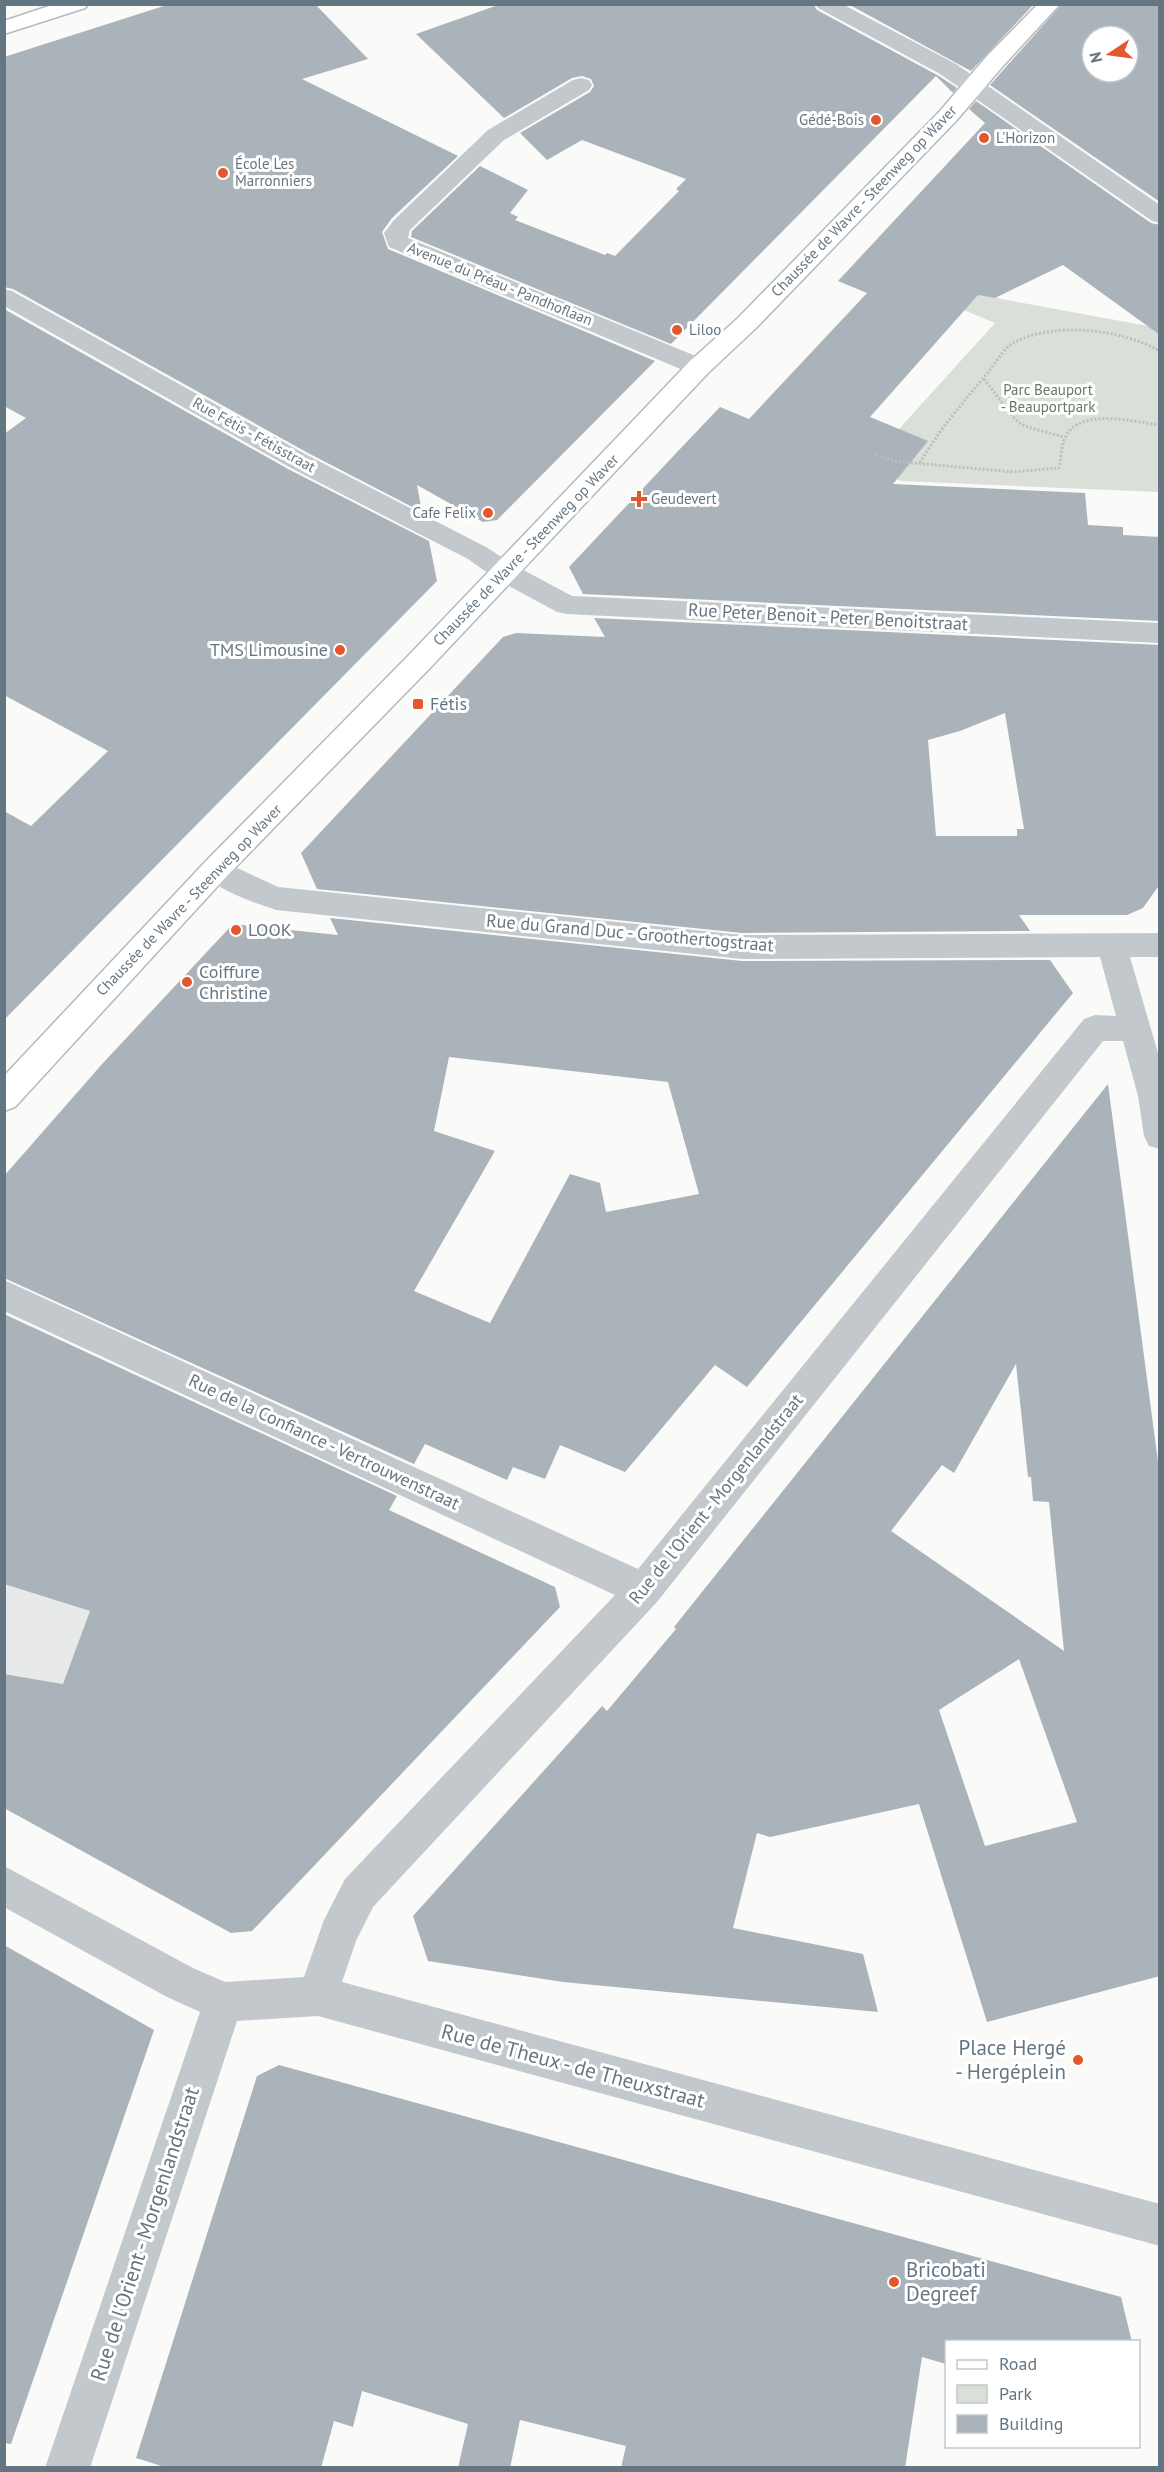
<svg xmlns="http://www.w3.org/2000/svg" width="1164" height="2472" font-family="'PT Sans',sans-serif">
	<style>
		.built { fill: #e8e9e9 }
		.green { fill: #dadfd7 }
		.building { fill: #aab3b9; fill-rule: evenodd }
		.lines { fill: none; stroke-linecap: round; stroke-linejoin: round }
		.secondary-casing { stroke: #b3babf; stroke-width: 3 }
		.path { stroke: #bbbfc2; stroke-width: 3; stroke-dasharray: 2 2; stroke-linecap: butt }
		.street { fill: #c3c8cc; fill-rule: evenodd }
		.secondary { fill: #fff; fill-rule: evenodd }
		.poi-dot { fill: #e4572e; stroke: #fff; stroke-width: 2 }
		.labels { text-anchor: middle; stroke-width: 6; stroke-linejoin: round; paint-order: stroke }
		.far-poi-label { font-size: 15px; fill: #657683; stroke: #fff; text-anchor: start }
		.far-street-label { font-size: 15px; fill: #657683; stroke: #fff }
		.far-park-label { font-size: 15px; fill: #687a64; stroke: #fff }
		.street-label { font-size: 18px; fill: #657683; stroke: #fff }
		.poi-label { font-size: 18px; fill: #657683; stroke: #fff; text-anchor: start }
		.near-poi-label { font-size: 21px; fill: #657683; stroke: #fff; text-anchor: end }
		.near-street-label { font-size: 21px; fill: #657683; stroke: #fff }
	</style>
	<rect width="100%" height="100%" fill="#fafaf8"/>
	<!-- built -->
	<polygon class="built" points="4,1584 90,1611 64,1684 5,1674"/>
	<!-- green -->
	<polygon class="green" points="942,288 1159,328 1159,492 901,481 871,469 899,429 995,323 954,306"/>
	<!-- building -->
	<g class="building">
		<polygon points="170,4 315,4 368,59 302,79 458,156 392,218 382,232 388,249 655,361 497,520 483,522 417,485 422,512 308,453 13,289 4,287 4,57"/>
		<polygon points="501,4 813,4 817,10 939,76 957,88 953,93 936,76 671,344 411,237 412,231 480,166 528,190 510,213 518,217 515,220 605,255 607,253 615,256 679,191 676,189 686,179 582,140 547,160 520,133 590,92 594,86 591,79 582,76 572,78 504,118 416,34"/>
		<polygon points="848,4 1034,4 971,71"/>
		<path d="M 1062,4 L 1160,4 L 1160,202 L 990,85 ZM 1092,36 L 1128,36 L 1128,72 L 1092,72 Z"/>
		<polygon points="976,101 1151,223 1160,225 1160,335 1063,265 995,298 978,295 870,417 928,441 893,484 1085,493 1088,525 1123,527 1123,535 1160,537 1160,621 583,594 569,567 680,449 720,407 749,419 867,293 838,281 985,123 969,109"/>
		<polygon points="4,309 288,469 429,541 437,581 4,1020 4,811 31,826 108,751 4,695 4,434 26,418 4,406"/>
		<path d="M 594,618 L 1160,645 L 1160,884 L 1143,908 L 1127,915 L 1019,915 L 1030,931 L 742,933 L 317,889 L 301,853 L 503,637 L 516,633 L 605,637 ZM 1005,713 L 1024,829 L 1017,829 L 1017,836 L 936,836 L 928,740 L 960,731 Z"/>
		<path d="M 330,918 L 742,961 L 1050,960 L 1073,993 L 747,1387 L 715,1365 L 625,1472 L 560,1445 L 545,1479 L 513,1467 L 507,1480 L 425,1444 L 414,1464 L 4,1278 L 4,1176 L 103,1063 L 233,924 L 338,935 ZM 449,1057 L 668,1082 L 699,1194 L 606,1212 L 600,1183 L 570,1174 L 490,1323 L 414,1291 L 495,1151 L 434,1131 Z"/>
		<path d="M 1108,1084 L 1160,1477 L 1160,1976 L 987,2022 L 919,1804 L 770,1837 L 757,1833 L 733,1928 L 863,1954 L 878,2012 L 563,1982 L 428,1961 L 413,1916 L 602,1706 L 607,1711 L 676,1629 L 674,1627 ZM 1016,1364 L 1028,1477 L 1031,1477 L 1033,1501 L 1049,1502 L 1064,1651 L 891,1531 L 942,1465 L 954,1473 ZM 1019,1659 L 1077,1822 L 985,1846 L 939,1710 Z"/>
		<polygon points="4,1314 397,1496 389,1510 555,1587 560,1607 252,1931 231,1933 4,1808 4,1674 63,1684 90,1611 4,1584"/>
		<polygon points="4,1945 154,2030 11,2444 4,2443"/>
		<polygon points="279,2065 1121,2297 1132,2342 946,2342 946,2364 922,2357 905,2468 621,2468 626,2446 520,2420 510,2468 458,2468 468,2424 362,2391 353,2427 334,2421 321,2468 168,2468 136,2458 257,2076"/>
	</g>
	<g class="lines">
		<!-- secondary casing -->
		<g class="secondary-casing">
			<g id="secondary">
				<polygon points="55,4 88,4 85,8 4,34 4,21"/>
				<polygon points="1038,4 1060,4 1003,66 956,121 756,328 708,373 429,669 226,877 15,1107 4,1111 4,1076 206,861 409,655 690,361 738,318 940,111 987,56"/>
			</g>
		</g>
		<!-- path -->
		<g class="path">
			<polyline points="984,379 1015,419 1024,426 1064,437"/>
			<path d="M 876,455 L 893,461 L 1013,472 L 1059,468 C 1061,459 1061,449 1064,440 C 1077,406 1133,422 1160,425"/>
			<path d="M 920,463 C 939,429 965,401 989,371 C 996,363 1004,348 1013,343 C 1054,321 1121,329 1160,351"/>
		</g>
		<!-- street -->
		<g class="street">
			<polygon points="815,4 842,4 956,64 1160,205 1160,223 1152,221 940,74 818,8"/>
			<polygon points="581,78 589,80 592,85 589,90 504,140 410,230 408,238 708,361 711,367 708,373 699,375 690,373 389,247 384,233 394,220 488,130 573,80"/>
			<polygon points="4,289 12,291 307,455 486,547 514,565 572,596 1160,623 1160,643 567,614 557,612 496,579 468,559 289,467 4,306"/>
			<path d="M 216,858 L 278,887 L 742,935 L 1160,933 L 1160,957 L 1130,957 L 1160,1060 L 1160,1149 L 1149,1146 L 1144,1136 L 1138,1096 L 1123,1041 L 1103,1041 L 657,1602 L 373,1907 L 356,1941 L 342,1982 L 1160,2204 L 1160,2246 L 318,2016 L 237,2021 L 90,2468 L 45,2468 L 200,2012 L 165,1996 L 4,1907 L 4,1866 L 193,1968 L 225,1982 L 304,1977 L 324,1920 L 345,1879 L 615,1595 L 4,1311 L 4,1280 L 638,1569 L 1084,1019 L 1095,1015 L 1116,1016 L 1100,957 L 742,959 L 276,910 C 255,903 212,889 201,869 L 206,861 Z"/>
		</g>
		<!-- secondary -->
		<use href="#secondary" class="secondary"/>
	</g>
	<!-- markers -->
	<g class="poi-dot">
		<circle cx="876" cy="120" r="6"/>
		<circle cx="984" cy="138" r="6"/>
		<circle cx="223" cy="173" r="6"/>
		<circle cx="677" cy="330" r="6"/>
		<path d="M636 490h6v6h6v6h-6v6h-6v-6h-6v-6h6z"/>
		<circle cx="488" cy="513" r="6"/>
		<circle cx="340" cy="650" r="6"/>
		<rect x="412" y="698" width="12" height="12" rx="3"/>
		<circle cx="236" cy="930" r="6"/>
		<circle cx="187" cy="982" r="6"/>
		<circle cx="1078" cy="2060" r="6"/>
		<circle cx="894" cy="2282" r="6"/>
	</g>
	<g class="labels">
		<!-- far-poi labels -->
		<g class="far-poi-label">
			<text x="864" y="125" text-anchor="end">Gédé-Bois</text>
			<text x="996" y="143">L'Horizon</text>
			<text x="235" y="169">École Les<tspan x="235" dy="17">Marronniers</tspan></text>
			<text x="689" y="335">Liloo</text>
			<text x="651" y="504">Geudevert</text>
			<text x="476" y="518" text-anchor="end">Cafe Felix</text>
		</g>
		<!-- far-street labels -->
		<g class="far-street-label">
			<text transform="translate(864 201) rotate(-46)" y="5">Chaussée de Wavre - Steenweg op Waver</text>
			<text transform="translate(500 284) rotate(22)" y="5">Avenue du Préau - Pandhoflaan</text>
			<text transform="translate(254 435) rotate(29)" y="5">Rue Fétis - Fétisstraat</text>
			<text transform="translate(526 550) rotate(-46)" y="5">Chaussée de Wavre - Steenweg op Waver</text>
			<text transform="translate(189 900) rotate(-46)" y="5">Chaussée de Wavre - Steenweg op Waver</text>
		</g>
		<!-- far-park labels -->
		<g class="far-park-label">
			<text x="1048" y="395">Parc Beauport<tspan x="1048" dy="17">- Beauportpark</tspan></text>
		</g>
		<!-- street labels -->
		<g class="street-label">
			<text transform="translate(828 617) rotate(3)" y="6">Rue Peter Benoit - Peter Benoitstraat</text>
			<text transform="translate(630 933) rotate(5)" y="6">Rue du Grand Duc - Groothertogstraat</text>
			<text transform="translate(324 1442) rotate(25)" y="6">Rue de la Confiance - Vertrouwenstraat</text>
			<text transform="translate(716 1499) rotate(-51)" y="6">Rue de l'Orient - Morgenlandstraat</text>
		</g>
		<!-- poi labels -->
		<g class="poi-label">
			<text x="328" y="656" text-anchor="end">TMS Limousine</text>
			<text x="430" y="710">Fétis</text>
			<text x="248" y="936">LOOK</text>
			<text x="199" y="978">Coiffure<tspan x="199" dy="21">Christine</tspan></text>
		</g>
		<!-- near-poi labels -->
		<g class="near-poi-label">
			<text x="1066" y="2055">Place Hergé<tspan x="1066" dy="24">- Hergéplein</tspan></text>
			<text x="906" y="2277" text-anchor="start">Bricobati<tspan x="906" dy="24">Degreef</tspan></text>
		</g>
		<!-- near-street labels -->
		<g class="near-street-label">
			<text transform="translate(573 2066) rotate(15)" y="7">Rue de Theux - de Theuxstraat</text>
			<text transform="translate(145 2234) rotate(-72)" y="7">Rue de l'Orient - Morgenlandstraat</text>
		</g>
	</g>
	<!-- border -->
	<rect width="1164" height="2472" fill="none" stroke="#657683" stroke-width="12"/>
	<!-- legend -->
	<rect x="945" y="2340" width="195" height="108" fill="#ffffff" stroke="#c1c8cd" stroke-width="1.5"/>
	<rect x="957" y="2360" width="30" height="9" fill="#ffffff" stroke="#c1c8cd" stroke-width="1.5"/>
	<text x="999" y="2370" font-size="18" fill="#657683">Road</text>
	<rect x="957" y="2385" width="30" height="18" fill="#dadfd7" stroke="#c1c8cd" stroke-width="1.5"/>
	<text x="999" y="2400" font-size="18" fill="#657683">Park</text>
	<rect x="957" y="2415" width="30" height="18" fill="#aab3b9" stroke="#c1c8cd" stroke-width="1.5"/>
	<text x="999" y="2430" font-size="18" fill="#657683">Building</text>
	<!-- north arrow -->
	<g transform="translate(1110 54) rotate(257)"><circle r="28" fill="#ffffff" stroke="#c1c8cd" stroke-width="1.5"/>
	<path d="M0-4.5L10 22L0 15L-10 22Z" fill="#e4572e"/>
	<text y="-9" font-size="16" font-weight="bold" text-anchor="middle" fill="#657683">N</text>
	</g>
</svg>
